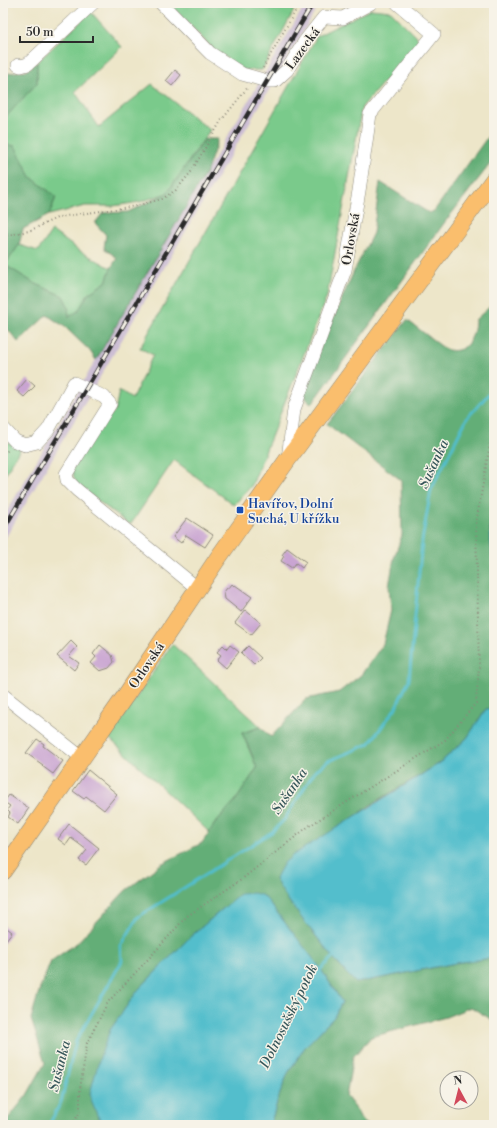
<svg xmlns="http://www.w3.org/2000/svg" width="497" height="1128" font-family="'Libre Bodoni',serif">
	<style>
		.industrial { fill: #ccbed4 }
		.green { fill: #7aca8b; stroke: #527a5b }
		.forest { fill: #63ae77; stroke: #476c51 }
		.water { fill: #52becc; stroke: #3e747c }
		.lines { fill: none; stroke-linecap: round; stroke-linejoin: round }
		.stream { stroke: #52becc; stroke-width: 3 }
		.building { fill: #c9a4d2 }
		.minor-casing { stroke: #8c887a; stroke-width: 14 }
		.major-casing { stroke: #8c887a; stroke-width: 18 }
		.path { stroke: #8c887a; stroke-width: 2; stroke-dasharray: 1 3; stroke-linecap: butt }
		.minor { stroke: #fff; stroke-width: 13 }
		.major { stroke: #fabe6d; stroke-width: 17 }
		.rail-casing { stroke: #2b2b2b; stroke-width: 4.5 }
		.rail { stroke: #f7f3e8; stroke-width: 3; stroke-dasharray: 9; stroke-linecap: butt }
		.transit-dot { fill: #1a4fb4; stroke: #f7f3e8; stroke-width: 1.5 }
		.labels { text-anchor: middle; stroke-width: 3; stroke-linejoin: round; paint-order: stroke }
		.street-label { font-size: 13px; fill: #2b2b2b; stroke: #f7f3e8 }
		.transit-label { font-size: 13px; fill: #164399; stroke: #f7f3e8; text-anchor: start }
		.water-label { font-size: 14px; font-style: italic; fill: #37575b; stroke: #f7f3e8 }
	</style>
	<rect width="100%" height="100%" fill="#f7f3e8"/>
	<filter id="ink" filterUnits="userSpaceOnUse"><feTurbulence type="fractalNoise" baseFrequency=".025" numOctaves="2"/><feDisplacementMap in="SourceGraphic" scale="8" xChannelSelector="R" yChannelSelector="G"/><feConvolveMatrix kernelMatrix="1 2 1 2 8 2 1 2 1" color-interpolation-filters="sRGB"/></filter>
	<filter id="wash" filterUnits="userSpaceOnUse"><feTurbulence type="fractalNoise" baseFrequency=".012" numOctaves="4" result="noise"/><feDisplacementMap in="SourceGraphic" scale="16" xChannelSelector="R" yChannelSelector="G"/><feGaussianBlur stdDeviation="0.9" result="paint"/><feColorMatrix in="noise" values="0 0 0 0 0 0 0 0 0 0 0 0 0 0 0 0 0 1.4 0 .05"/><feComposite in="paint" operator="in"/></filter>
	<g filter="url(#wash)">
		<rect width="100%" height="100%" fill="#ede6c9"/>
		<!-- industrial -->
		<polygon class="industrial" points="306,3 320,3 3,542 3,518"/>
		<!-- green -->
		<g class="green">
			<polygon points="168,3 298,3 262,70 244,70 214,50"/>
			<polygon points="371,9 391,11 420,40 362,107 327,296 252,485 234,505 174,460 131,524 127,523 76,484 72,470 93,431 115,411 119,391 132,399 153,355 140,348 317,36"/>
			<polygon points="91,12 122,47 75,92 99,127 152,84 210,130 167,193 140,202 113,206 85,206 49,215 56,197 31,177 15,146 3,144 3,120 37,83 37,62"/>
			<polygon points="52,231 80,251 111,268 106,282 88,294 78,311 69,317 68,306 63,296 34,283 5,265 19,245 38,251"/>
			<polygon points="3,438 6,441 20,449 3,478"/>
			<polygon points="172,644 261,727 242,733 257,768 236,800 216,822 209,832 109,738"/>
		</g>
		<!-- forest -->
		<g class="forest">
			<polygon points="37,62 37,83 3,120 3,78 9,73 27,70"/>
			<polygon points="494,128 494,159 445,222 312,404 300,393 355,269 373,233 380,182 429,213 434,211"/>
			<polygon points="205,139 218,139 207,171 96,360 90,351 65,327 47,315 18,342 7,328 3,327 3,144 15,146 31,177 56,197 49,215 23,229 19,245 5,265 34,283 63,296 68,306 69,317 78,311 88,294 106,282 111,268 117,258 104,248 106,235 95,223 103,213 128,212 167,193"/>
			<path d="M 494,303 L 494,492 L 492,500 L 490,531 L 494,574 L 494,664 L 493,674 L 494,675 L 494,708 L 486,709 L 467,738 L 440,763 L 369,806 L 275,879 C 287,901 304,921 320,941 C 332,956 343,971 356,983 L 461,962 L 494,958 L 494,1021 L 471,1007 L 446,1017 L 371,1037 L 353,1057 L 346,1096 L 356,1109 L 361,1119 L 369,1125 L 334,1125 L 321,1120 L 320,1125 L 271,1125 L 272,1119 L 279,1096 L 288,1073 L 305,1047 L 334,1017 L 342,1002 L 319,966 L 240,894 L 189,938 L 138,990 L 110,1030 L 98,1117 L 108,1125 L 3,1125 L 27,1095 L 45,1063 L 31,1019 L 39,991 L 51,961 L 77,943 L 125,891 L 161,864 L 202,843 L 216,822 L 236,800 L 257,768 L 250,750 L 242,733 L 261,727 L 271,737 L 306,699 L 339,692 L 361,675 L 383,644 L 391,610 L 389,586 L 394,558 L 402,535 L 401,480 L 327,424 L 407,320 L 445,349 C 465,356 475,338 475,320 Z"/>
		</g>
		<!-- water -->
		<g class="water">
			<path d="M 494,492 L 494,574 C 491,546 487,519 494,492 Z"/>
			<path d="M 494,708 L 494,958 L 461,962 L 356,983 C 343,971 332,956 320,941 C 304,921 287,901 275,879 L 284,863 L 293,855 L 440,763 L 467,738 L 486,709 Z"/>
			<polygon points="254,893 264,896 319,966 342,1002 334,1017 305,1047 288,1073 279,1096 272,1119 271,1125 108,1125 98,1117 92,1103 90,1093 100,1057 110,1030 138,990 189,938 240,894"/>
		</g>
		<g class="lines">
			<!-- stream -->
			<g class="stream">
				<polyline points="319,971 335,955"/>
				<polyline points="49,1125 61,1102 76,1041 122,961 121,946 138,917 272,832 284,820 315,771 328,761 369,744 395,709 409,680 422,541 431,490 467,418 494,388"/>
			</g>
		</g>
		<g id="blocks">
			<!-- building -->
			<g class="building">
				<polygon points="175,70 181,75 172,86 166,81"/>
				<polygon points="27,379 35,386 24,397 17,391"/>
				<polygon points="187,518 213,535 205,547 186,535 181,543 173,537"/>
				<polygon points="287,548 306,562 302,568 296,563 292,568 281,561 284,556 282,555"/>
				<polygon points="232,584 234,586 235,585 252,597 241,612 225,599 224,592 227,588 229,588"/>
				<polygon points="245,610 261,623 251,635 235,623"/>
				<polygon points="71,641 77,647 69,656 79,663 74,670 57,656"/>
				<polygon points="100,645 112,655 114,662 109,668 100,671 91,663 96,657 93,654"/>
				<polygon points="223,645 227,649 230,645 239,652 226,668 217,660 221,655 217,652"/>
				<polygon points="248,646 261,658 254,665 241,653"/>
				<polygon points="37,739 44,744 43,746 63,761 53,774 42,766 43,765 26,753"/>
				<polygon points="88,770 117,794 104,810 86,796 84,799 73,791"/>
				<polygon points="9,795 29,808 18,824 8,817 10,813 7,810 10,806 4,802"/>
				<polygon points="69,824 99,848 86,865 79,860 87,850 71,838 66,845 58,839"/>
				<polygon points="3,925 12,932 3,944"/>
			</g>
		</g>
	</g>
	<g filter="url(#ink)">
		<use href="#blocks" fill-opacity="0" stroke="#8c887a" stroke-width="1"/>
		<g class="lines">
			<!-- minor casing -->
			<g class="minor-casing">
				<g id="minor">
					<polyline points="161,3 210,53 242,74 267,81 275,81 287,70 305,41 324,17 343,18 371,3"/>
					<polyline points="18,65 21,66 28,64 93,3"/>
					<polyline points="3,428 15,441 25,445 37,442 48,430 74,383 104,397 110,404 66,474 67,480 77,490 197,588"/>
					<polyline points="288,459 294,409 345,270 359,191 370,114 434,34 397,3"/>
					<polyline points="3,695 81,757"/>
				</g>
			</g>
			<!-- major casing -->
			<g class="major-casing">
				<polyline id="major" points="3,871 126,695 218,558 288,459 494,179"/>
			</g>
			<!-- path -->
			<g class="path">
				<polyline points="263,68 300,3"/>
				<polyline points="3,236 29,231 59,217 136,206 162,199 176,190 191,172 221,121 248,87"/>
				<polyline points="3,453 9,450"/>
				<polyline points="72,1125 80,1112 80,1089 87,1043 108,1002 152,955 186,917 242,879 309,826 445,740 476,703 479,667 476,523 490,444 494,436"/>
			</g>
			<!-- minor -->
			<use href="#minor" class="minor"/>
			<!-- major -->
			<use href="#major" class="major"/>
			<!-- rail casing -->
			<g class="rail-casing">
				<polyline id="rail" points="3,530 313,3"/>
			</g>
			<!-- rail -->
			<use href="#rail" class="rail"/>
		</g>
	</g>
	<!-- markers -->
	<rect class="transit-dot" x="236" y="506" width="8" height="8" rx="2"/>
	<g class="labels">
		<!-- street labels -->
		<g class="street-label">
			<text transform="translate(302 48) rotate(-54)" y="5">Lazecká</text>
			<text transform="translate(350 239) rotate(-80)" y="5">Orlovská</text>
			<text transform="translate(146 665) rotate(-56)" y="5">Orlovská</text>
		</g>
		<!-- transit labels -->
		<g class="transit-label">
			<text x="248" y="508">Havířov, Dolní<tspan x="248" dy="15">Suchá, U křížku</tspan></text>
		</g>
		<!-- water labels -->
		<g class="water-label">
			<text transform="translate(433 464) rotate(-65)" y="5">Sušanka</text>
			<text transform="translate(289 791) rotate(-56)" y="5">Sušanka</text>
			<text transform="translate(288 1016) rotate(-64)" y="5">Dolnosušský potok</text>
			<text transform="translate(59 1066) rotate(-76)" y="5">Sušanka</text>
		</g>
	</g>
	<!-- margin -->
	<rect width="497" height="1128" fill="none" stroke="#f7f3e8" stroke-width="16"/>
	<!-- north arrow -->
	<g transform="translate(459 1090) rotate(353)"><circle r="19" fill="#f7f3e8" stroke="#a5a39c"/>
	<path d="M0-3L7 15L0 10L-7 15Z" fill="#d1495b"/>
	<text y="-6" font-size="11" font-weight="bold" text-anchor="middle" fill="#2b2b2b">N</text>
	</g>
	<!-- scale -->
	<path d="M20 36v6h73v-6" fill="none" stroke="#2b2b2b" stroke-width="2"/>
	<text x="26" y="36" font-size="12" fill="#2b2b2b" stroke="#f7f3e8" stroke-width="3" paint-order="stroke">50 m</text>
</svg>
